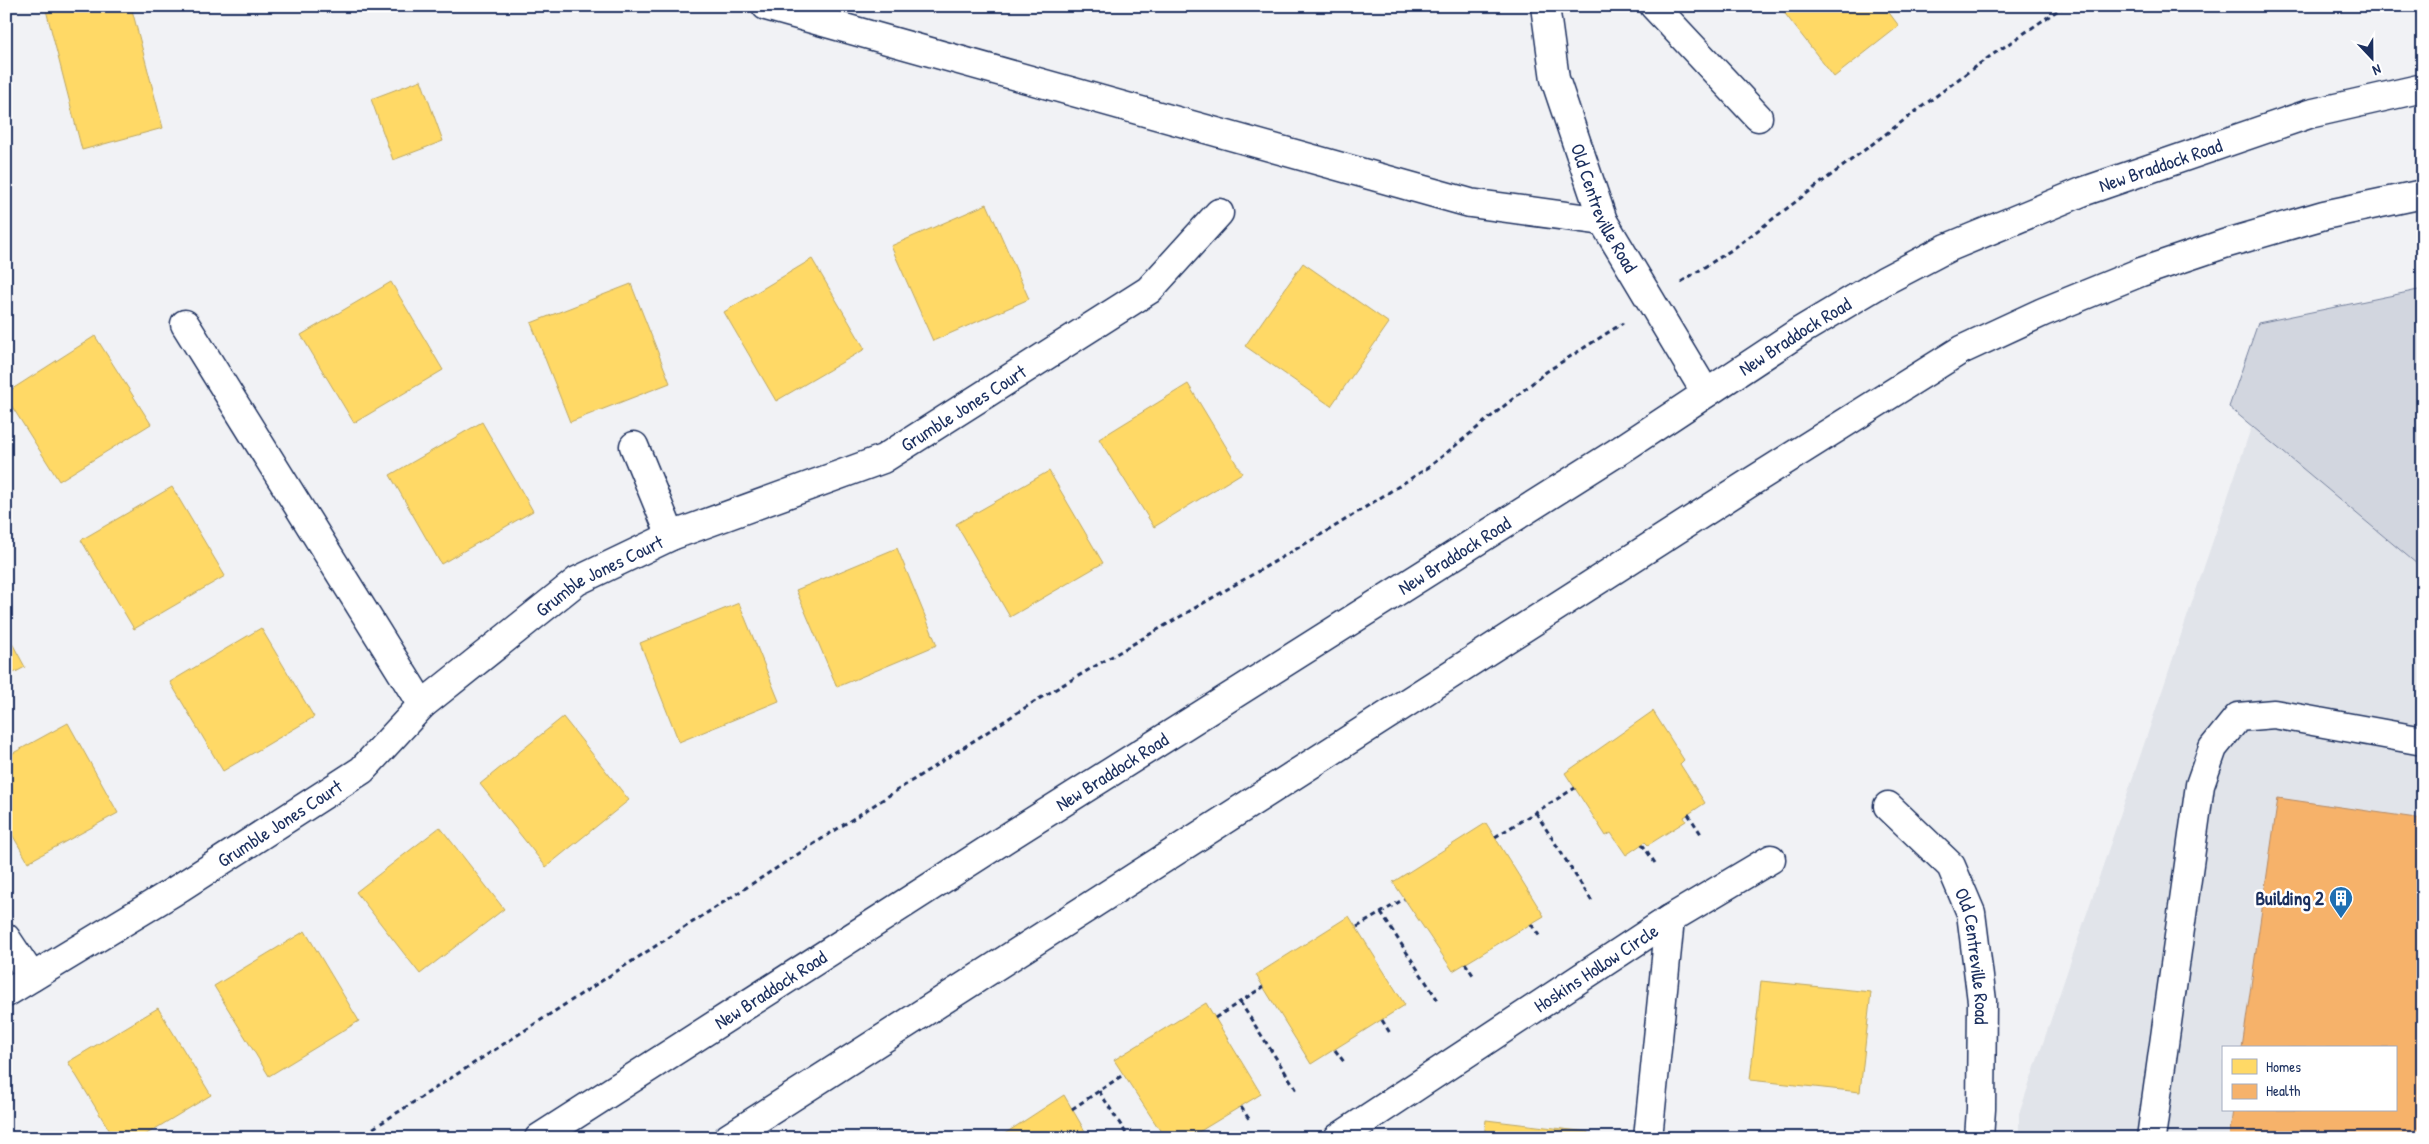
<svg xmlns="http://www.w3.org/2000/svg" width="2429" height="1144" font-family="'Patrick Hand',sans-serif">
	<style>
		.built { fill: #e1e4ea; fill-rule: evenodd }
		.green { fill: #d2d6df; stroke: #76829e }
		.homes { fill: #ffd966; stroke: #bba664 }
		.health { fill: #f6b26b; stroke: #b48b67 }
		.lines { fill: none; stroke-linecap: round; stroke-linejoin: round }
		.minor-casing { stroke: #1b2f5e; stroke-width: 31 }
		.major-casing { stroke: #1b2f5e; stroke-width: 31 }
		.path { stroke: #1b2f5e; stroke-width: 3; stroke-dasharray: 5 4; stroke-linecap: butt }
		.minor { stroke: #fff; stroke-width: 28 }
		.major { stroke: #fff; stroke-width: 28 }
		.labels { text-anchor: middle; stroke-width: 5; stroke-linejoin: round; paint-order: stroke }
		.street-label { font-size: 19px; fill: #1b2f5e; stroke: #fff }
		.poi-label { font-size: 19px; font-weight: bold; fill: #1b2f5e; stroke: #fff; text-anchor: end }
	</style>
	<rect width="100%" height="100%" fill="#f1f2f5"/>
	<filter id="ink" filterUnits="userSpaceOnUse"><feTurbulence type="fractalNoise" baseFrequency=".02" numOctaves="2"/><feDisplacementMap in="SourceGraphic" scale="10" xChannelSelector="R" yChannelSelector="G"/><feConvolveMatrix kernelMatrix="1 2 1 2 8 2 1 2 1" color-interpolation-filters="sRGB"/></filter>
	<g filter="url(#ink)">
		<!-- built -->
		<path class="built" d="M 2252,425 L 2423,569 L 2423,1138 L 2019,1138 L 2019,1114 ZM 2223,1048 L 2395,1048 L 2395,1110 L 2223,1110 Z"/>
		<!-- green -->
		<polygon class="green" points="2423,289 2423,569 2229,407 2258,323"/>
		<!-- homes -->
		<g class="homes">
			<polygon points="45,6 131,6 163,128 82,150"/>
			<polygon points="1779,6 1884,6 1899,26 1834,77"/>
			<polygon points="421,80 443,141 393,160 371,99"/>
			<polygon points="987,204 1029,299 933,341 891,246"/>
			<polygon points="812,259 865,349 776,401 724,312"/>
			<polygon points="1303,263 1389,323 1331,406 1245,346"/>
			<polygon points="391,282 443,370 354,423 301,335"/>
			<polygon points="631,284 670,383 570,422 531,323"/>
			<polygon points="95,336 151,424 59,481 6,397 6,393"/>
			<polygon points="1188,384 1242,473 1154,527 1099,439"/>
			<polygon points="482,422 533,511 441,564 390,475"/>
			<polygon points="1049,471 1103,563 1010,617 956,524"/>
			<polygon points="172,487 225,576 134,629 81,540"/>
			<polygon points="897,548 937,645 837,687 796,590"/>
			<polygon points="739,603 779,701 679,742 640,643"/>
			<polygon points="261,628 314,717 223,771 170,682"/>
			<polygon points="6,632 25,667 6,677"/>
			<polygon points="1653,711 1684,760 1680,764 1705,803 1684,817 1686,821 1648,845 1645,842 1626,855 1611,833 1606,836 1565,773"/>
			<polygon points="563,717 629,800 546,867 480,784"/>
			<polygon points="68,723 118,813 28,862 6,824 6,757"/>
			<polygon points="1486,823 1544,916 1453,971 1393,882"/>
			<polygon points="440,827 504,909 420,974 356,892"/>
			<polygon points="1349,916 1405,1005 1311,1064 1256,975"/>
			<polygon points="305,931 359,1021 269,1076 214,986"/>
			<polygon points="1761,981 1871,992 1860,1092 1750,1080"/>
			<polygon points="1206,1003 1261,1094 1189,1138 1165,1138 1114,1060"/>
			<polygon points="158,1008 211,1095 140,1138 114,1138 68,1062"/>
			<polygon points="1064,1095 1089,1138 998,1138"/>
			<polygon points="1486,1120 1588,1132 1587,1138 1484,1138"/>
		</g>
		<!-- health -->
		<polygon class="health" points="2278,798 2423,819 2423,1138 2229,1138 2233,1110 2395,1110 2395,1048 2242,1048"/>
		<g class="lines">
			<!-- minor casing -->
			<g class="minor-casing">
				<g id="minor">
					<polyline points="766,6 1470,203 1603,221"/>
					<path id="s1" d="M 1545,6 L 1555,79 L 1603,221 L 1706,393"/>
					<polyline points="1654,6 1758,117"/>
					<polyline points="185,324 422,705"/>
					<polyline points="634,446 671,536"/>
					<path id="s2" d="M 1888,806 L 1951,866 L 1971,913 L 1982,1001 L 1981,1109 L 1979,1138"/>
					<polyline points="1670,919 1771,859"/>
					<polyline points="6,938 32,977"/>
					<path id="s3" d="M 6,993 L 173,892 L 362,770 L 422,705 L 577,581 L 671,536 L 883,459 L 1149,290 L 1219,213"/>
					<path id="s4" d="M 1338,1138 L 1670,919 L 1648,1138"/>
					<polyline points="2151,1138 2200,785 2213,748 2238,717 2274,714 2423,741"/>
				</g>
			</g>
			<!-- major casing -->
			<g class="major-casing">
				<g id="major">
					<path id="s5" d="M 539,1138 L 1005,839 L 1616,453 L 1802,330 L 1884,281 L 1947,248 L 2082,192 L 2309,114 L 2423,88"/>
					<polyline points="728,1138 1751,482 1961,350 2043,312 2141,272 2224,244 2324,215 2423,194"/>
				</g>
			</g>
			<!-- path -->
			<g class="path">
				<polyline points="1681,282 1733,249 1976,66 2064,6"/>
				<polyline points="1536,813 1593,903"/>
				<polyline points="1688,814 1701,834"/>
				<polyline points="1495,837 1575,788"/>
				<polyline points="1642,844 1655,863"/>
				<polyline points="1381,913 1439,1002"/>
				<polyline points="1531,924 1540,937"/>
				<polyline points="1357,927 1404,899"/>
				<polyline points="1465,963 1475,978"/>
				<polyline points="1240,1002 1298,1092"/>
				<polyline points="1215,1018 1263,987"/>
				<polyline points="1382,1020 1390,1033"/>
				<polyline points="1335,1050 1344,1062"/>
				<polyline points="1099,1091 1129,1138"/>
				<polyline points="1241,1107 1251,1122"/>
				<polyline points="1072,1109 1123,1075"/>
				<polyline points="1194,1135 1196,1138"/>
				<polyline points="358,1138 1037,700 1334,527 1429,467 1546,372 1623,323"/>
			</g>
			<!-- minor -->
			<use href="#minor" class="minor"/>
			<!-- major -->
			<use href="#major" class="major"/>
		</g>
	</g>
	<!-- icons -->
	<defs>
		<g id="building-pin" transform="scale(1.25)"><path d="M0 17L-7.5 6A9.5 9.5 0 1 1 7.5 6Z" fill="#1f6fb2" stroke="#fff"/><path d="M-4-6H4V6H1V3H-1V6H-4ZM-2.5-4.3h1.7v1.8h-1.7ZM.8-4.3h1.7v1.8H.8ZM-2.5-1h1.7V.8h-1.7ZM.8-1h1.7V.8H.8Z" fill="#fff"/></g>
	</defs>
	<g fill-rule="evenodd">
		<use href="#building-pin" x="2341" y="898"/>
	</g>
	<g class="labels">
		<!-- street labels -->
		<g class="street-label">
			<text dy="7" stroke="none"><textPath href="#s5" startOffset="1895">New Braddock Road</textPath></text>
			<text dy="7" stroke="none"><textPath href="#s1" startOffset="212">Old Centreville Road</textPath></text>
			<text dy="7" stroke="none"><textPath href="#s5" startOffset="1490">New Braddock Road</textPath></text>
			<text dy="7" stroke="none"><textPath href="#s3" startOffset="1132">Grumble Jones Court</textPath></text>
			<text dy="7" stroke="none"><textPath href="#s5" startOffset="1085">New Braddock Road</textPath></text>
			<text dy="7" stroke="none"><textPath href="#s3" startOffset="729">Grumble Jones Court</textPath></text>
			<text dy="7" stroke="none"><textPath href="#s5" startOffset="680">New Braddock Road</textPath></text>
			<text dy="7" stroke="none"><textPath href="#s3" startOffset="322">Grumble Jones Court</textPath></text>
			<text dy="7" stroke="none"><textPath href="#s2" startOffset="181">Old Centreville Road</textPath></text>
			<text dy="7" stroke="none"><textPath href="#s4" startOffset="309">Hoskins Hollow Circle</textPath></text>
			<text dy="7" stroke="none"><textPath href="#s5" startOffset="275">New Braddock Road</textPath></text>
		</g>
		<!-- poi labels -->
		<g class="poi-label">
			<text x="2324" y="905">Building 2</text>
		</g>
	</g>
	<!-- margin -->
	<rect width="2429" height="1144" fill="none" stroke="#fff" stroke-width="25"/>
	<rect x="12" y="12" width="2404" height="1119" fill="none" stroke="#1b2f5e" stroke-width="2" filter="url(#ink)"/>
	<!-- legend -->
	<rect x="2222" y="1046" width="175" height="65" fill="#ffffff" stroke="#a4acbf"/>
	<rect x="2232" y="1059" width="25" height="15" fill="#ffd966" stroke="#a4acbf"/>
	<text x="2266" y="1072" font-size="15" fill="#1b2f5e">Homes</text>
	<rect x="2232" y="1084" width="25" height="15" fill="#f6b26b" stroke="#a4acbf"/>
	<text x="2266" y="1096" font-size="15" fill="#1b2f5e">Health</text>
	<!-- north arrow -->
	<g transform="translate(2372 58) rotate(158)" stroke="#ffffff" stroke-width="4" paint-order="stroke">
	<path d="M0-4L9 19L0 12L-9 19Z" fill="#1b2f5e"/>
	<text y="-8" font-size="14" font-weight="bold" text-anchor="middle" fill="#1b2f5e">N</text>
	</g>
</svg>
